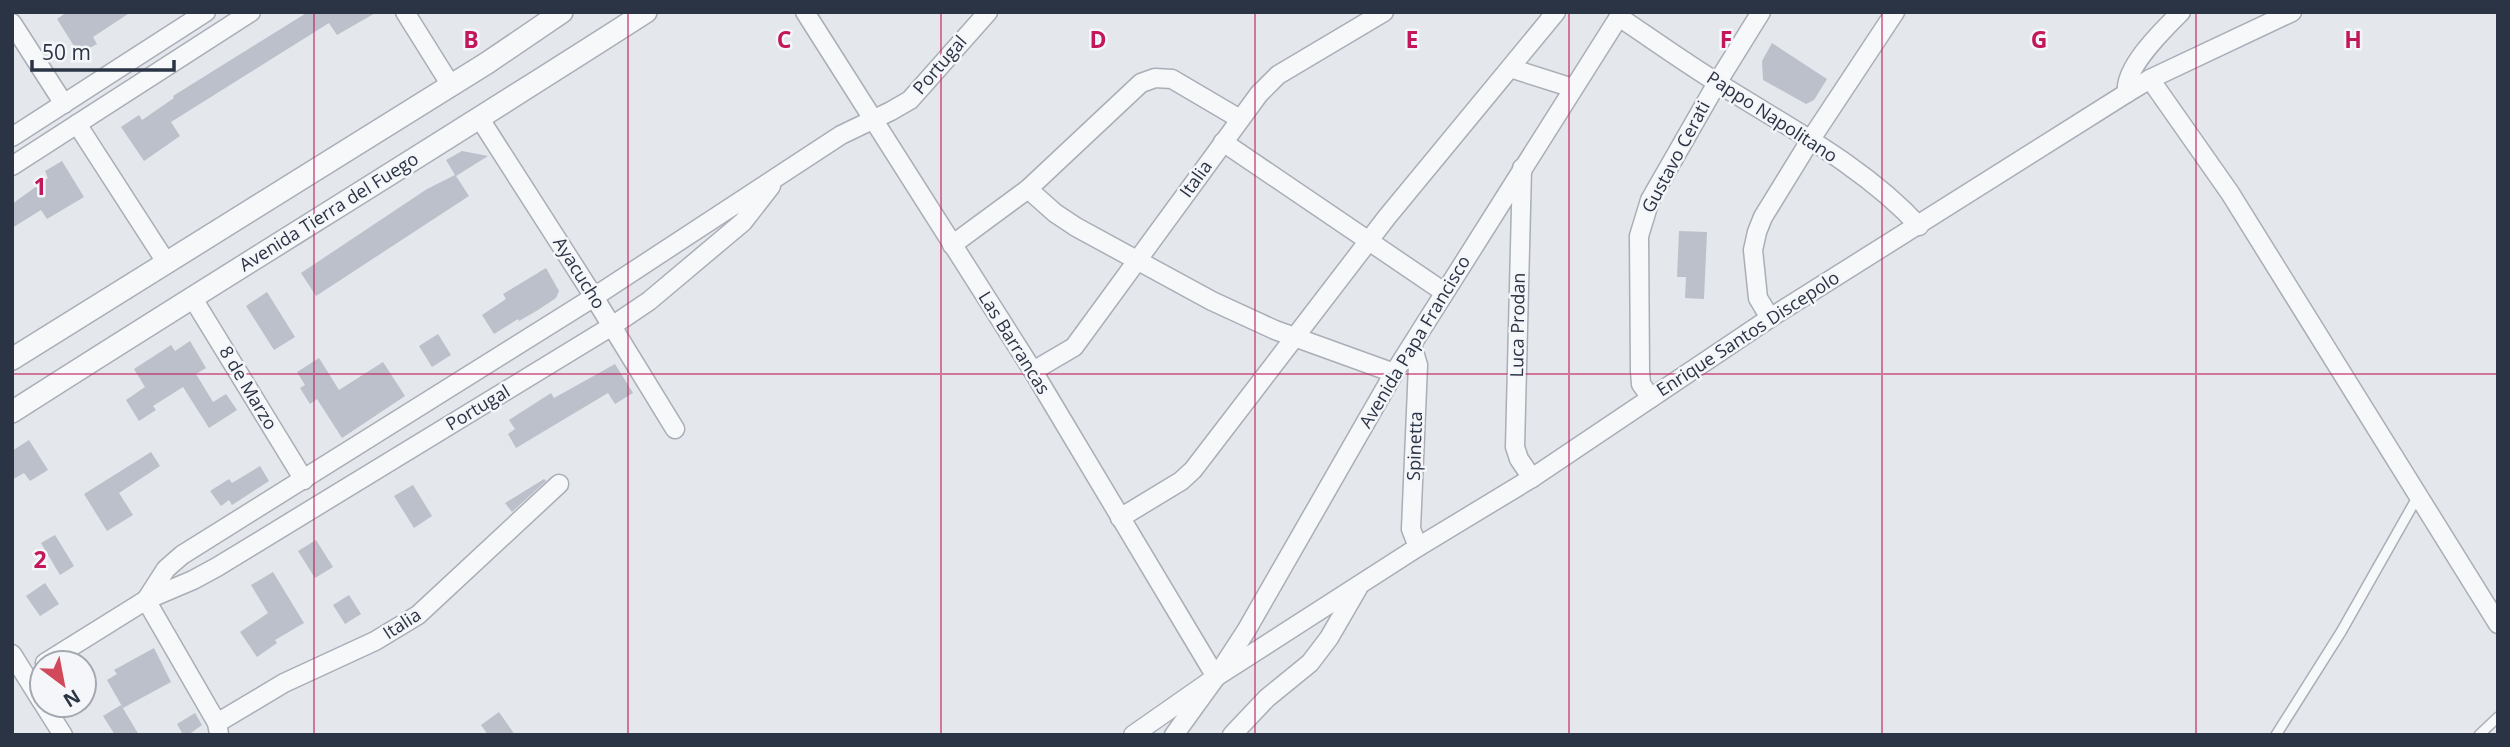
<svg xmlns="http://www.w3.org/2000/svg" width="2510" height="747" font-family="'Open Sans',sans-serif">
	<style>
		.building { fill: #bbc0ca }
		.lines { fill: none; stroke-linecap: round; stroke-linejoin: round }
		.service-casing { stroke: #a9aeb7; stroke-width: 12 }
		.minor-casing { stroke: #a9aeb7; stroke-width: 21 }
		.tertiary-casing { stroke: #a9aeb7; stroke-width: 24 }
		.service { stroke: #f7f8fa; stroke-width: 9 }
		.minor { stroke: #f7f8fa; stroke-width: 18 }
		.tertiary { stroke: #f7f8fa; stroke-width: 21 }
		.grid { fill: none; stroke: #c2185b; stroke-width: 2; stroke-opacity: 0.55 }
		.labels { text-anchor: middle; stroke-width: 5; stroke-linejoin: round; paint-order: stroke }
		.street-label { font-size: 18px; fill: #2b3445; stroke: #f4f6f9 }
		.grid-label { font-size: 23px; text-anchor: middle; font-weight: bold; fill: #c2185b; stroke: #f4f6f9; stroke-width: 5; stroke-linejoin: round; paint-order: stroke }
	</style>
	<rect width="100%" height="100%" fill="#e4e7ec"/>
	<!-- building -->
	<g class="building">
		<polygon points="67,12 131,12 93,37 97,44 79,54 57,19"/>
		<polygon points="308,12 377,12 337,35 329,23 171,122 180,136 144,161 121,127 139,115 142,120 174,98 173,96"/>
		<polygon points="1772,43 1827,79 1814,100 1806,104 1763,80 1762,61"/>
		<polygon points="462,151 488,156 456,176 469,196 316,296 301,273 427,189 455,175 446,160"/>
		<polygon points="62,161 84,197 47,219 41,210 12,228 12,204 48,178 45,171"/>
		<polygon points="1679,231 1707,232 1704,299 1685,298 1686,277 1677,277"/>
		<polygon points="546,268 559,291 556,298 538,310 519,321 518,319 494,334 482,315 506,299 503,294"/>
		<polygon points="267,292 295,337 274,350 246,306"/>
		<polygon points="438,334 451,355 432,367 419,346"/>
		<polygon points="190,341 206,368 196,374 213,402 226,394 237,410 209,428 183,387 153,406 156,410 139,421 126,400 145,387 134,369 171,345 175,351"/>
		<polygon points="319,358 339,390 383,362 405,396 342,438 317,399 310,404 300,388 305,385 297,372"/>
		<polygon points="615,364 633,393 615,404 608,393 516,448 508,434 515,429 509,420 551,393 554,398"/>
		<polygon points="29,440 48,470 30,481 24,473 12,480 12,451"/>
		<polygon points="151,452 160,466 119,493 133,515 107,531 84,494"/>
		<polygon points="260,466 269,481 232,505 229,500 221,506 210,491 229,479 232,483"/>
		<polygon points="544,479 546,481 512,512 505,503"/>
		<polygon points="413,485 432,516 414,528 394,496"/>
		<polygon points="55,535 74,566 60,575 41,543"/>
		<polygon points="316,540 333,567 315,578 298,551"/>
		<polygon points="273,572 304,623 275,640 277,643 257,657 240,632 268,613 251,585"/>
		<polygon points="45,583 59,604 40,616 26,596"/>
		<polygon points="349,595 361,614 345,624 333,605"/>
		<polygon points="154,648 171,682 123,708 107,680 117,674 114,670"/>
		<polygon points="121,705 139,735 115,735 103,716"/>
		<polygon points="499,712 515,735 488,735 481,725"/>
		<polygon points="195,713 202,725 188,735 183,735 177,724"/>
	</g>
	<g class="lines">
		<!-- service casing -->
		<g class="service-casing">
			<g id="service">
				<polyline points="2276,735 2341,632 2418,496"/>
				<polyline points="2479,735 2498,717"/>
			</g>
		</g>
		<!-- minor casing -->
		<g class="minor-casing">
			<g id="minor">
				<polyline points="405,12 450,84"/>
				<polyline points="805,12 1033,371 1216,677"/>
				<path d="M 1619,17 C 1652,39 1684,62 1718,83 C 1787,127 1863,165 1919,226"/>
				<polyline points="12,23 64,104"/>
				<polyline points="1510,68 1573,88"/>
				<polyline points="2150,79 2230,193 2498,624"/>
				<path d="M 2127,93 C 2123,68 2164,29 2181,12"/>
				<polyline points="480,119 594,297 675,429"/>
				<polyline points="77,124 166,262"/>
				<polyline points="12,137 206,12"/>
				<polyline points="1223,142 1444,292"/>
				<polyline points="12,166 251,12"/>
				<polyline points="1522,168 1515,447 1519,459 1532,478"/>
				<polyline points="1028,189 1055,213 1076,227 1212,301 1275,330 1394,373"/>
				<polyline points="952,245 1028,189 1141,83 1155,78 1172,79 1240,119"/>
				<polyline points="192,297 304,480"/>
				<polyline points="1770,318 1758,298 1753,250 1757,232 1763,217 1811,139 1895,12"/>
				<polyline points="1412,345 1418,365 1411,529 1418,547"/>
				<polyline points="1033,371 1074,347 1259,94 1278,75 1384,12"/>
				<polyline points="1651,398 1641,384 1640,371 1639,236 1650,200 1717,83 1761,12"/>
				<polyline points="1120,518 1181,481 1193,470 1387,217 1556,12"/>
				<polyline points="146,600 166,569 182,555 594,297 841,135 891,111 910,100 988,12"/>
				<polyline points="146,600 217,723 219,734"/>
				<polyline points="12,654 42,702"/>
				<polyline points="45,663 146,600 193,580 217,567 612,326 649,301 743,222 771,186"/>
				<polyline points="44,705 63,735"/>
				<polyline points="217,723 284,683 375,641 418,615 559,484"/>
				<polyline points="1133,735 1216,677 1418,547 1532,478 1770,318 2127,93 2150,79 2292,12"/>
				<polyline points="1174,735 1216,677 1246,631 1394,373 1622,12"/>
				<polyline points="1232,735 1267,698 1310,663 1329,638 1358,588"/>
			</g>
		</g>
		<!-- tertiary casing -->
		<g class="tertiary-casing">
			<g id="tertiary">
				<polyline points="12,359 487,63 562,12"/>
				<path d="M 12,412 C 223,277 436,147 646,12"/>
			</g>
		</g>
		<!-- service -->
		<use href="#service" class="service"/>
		<!-- minor -->
		<use href="#minor" class="minor"/>
		<!-- tertiary -->
		<use href="#tertiary" class="tertiary"/>
	</g>
	<!-- grid -->
	<path class="grid" d="M 314,12 L 314,735M 628,12 L 628,735M 941,12 L 941,735M 1255,12 L 1255,735M 1569,12 L 1569,735M 1882,12 L 1882,735M 2196,12 L 2196,735M 12,374 L 2498,374"/>
	<g class="labels">
		<!-- street labels -->
		<g class="street-label">
			<text transform="translate(940 65) rotate(-49)" y="6">Portugal</text>
			<text transform="translate(1772 117) rotate(33)" y="6">Pappo Napolitano</text>
			<text transform="translate(1676 157) rotate(-62)" y="6">Gustavo Cerati</text>
			<text transform="translate(1196 179) rotate(-54)" y="6">Italia</text>
			<text transform="translate(329 212) rotate(-32)" y="6">Avenida Tierra del Fuego</text>
			<text transform="translate(579 273) rotate(58)" y="6">Ayacucho</text>
			<text transform="translate(1518 325) rotate(-89)" y="6">Luca Prodan</text>
			<text transform="translate(1748 334) rotate(-33)" y="6">Enrique Santos Discepolo</text>
			<text transform="translate(1415 342) rotate(-59)" y="6">Avenida Papa Francisco</text>
			<text transform="translate(1014 343) rotate(58)" y="6">Las Barrancas</text>
			<text transform="translate(248 388) rotate(59)" y="6">8 de Marzo</text>
			<text transform="translate(478 408) rotate(-31)" y="6">Portugal</text>
			<text transform="translate(1415 446) rotate(-88)" y="6">Spinetta</text>
			<text transform="translate(402 624) rotate(-33)" y="6">Italia</text>
		</g>
	</g>
	<g class="grid-label">
		<text x="471" y="48">B</text>
		<text x="784" y="48">C</text>
		<text x="1098" y="48">D</text>
		<text x="1412" y="48">E</text>
		<text x="1726" y="48">F</text>
		<text x="2039" y="48">G</text>
		<text x="2353" y="48">H</text>
		<text x="40" y="195">1</text>
		<text x="40" y="568">2</text>
	</g>
	<!-- border -->
	<rect width="2510" height="747" fill="none" stroke="#2b3445" stroke-width="28"/>
	<!-- north arrow -->
	<g transform="translate(63 684) rotate(148)"><circle r="33" fill="#f4f6f9" stroke="#a4a8b1" stroke-width="2"/>
	<path d="M0-5L12 26L0 18L-12 26Z" fill="#d1495b"/>
	<text y="-10" font-size="19" font-weight="bold" text-anchor="middle" fill="#2b3445">N</text>
	</g>
	<!-- scale -->
	<path d="M32 60v10h142v-10" fill="none" stroke="#2b3445" stroke-width="3.5"/>
	<text x="42" y="60" font-size="21" fill="#2b3445" stroke="#f4f6f9" stroke-width="5" paint-order="stroke">50 m</text>
</svg>
